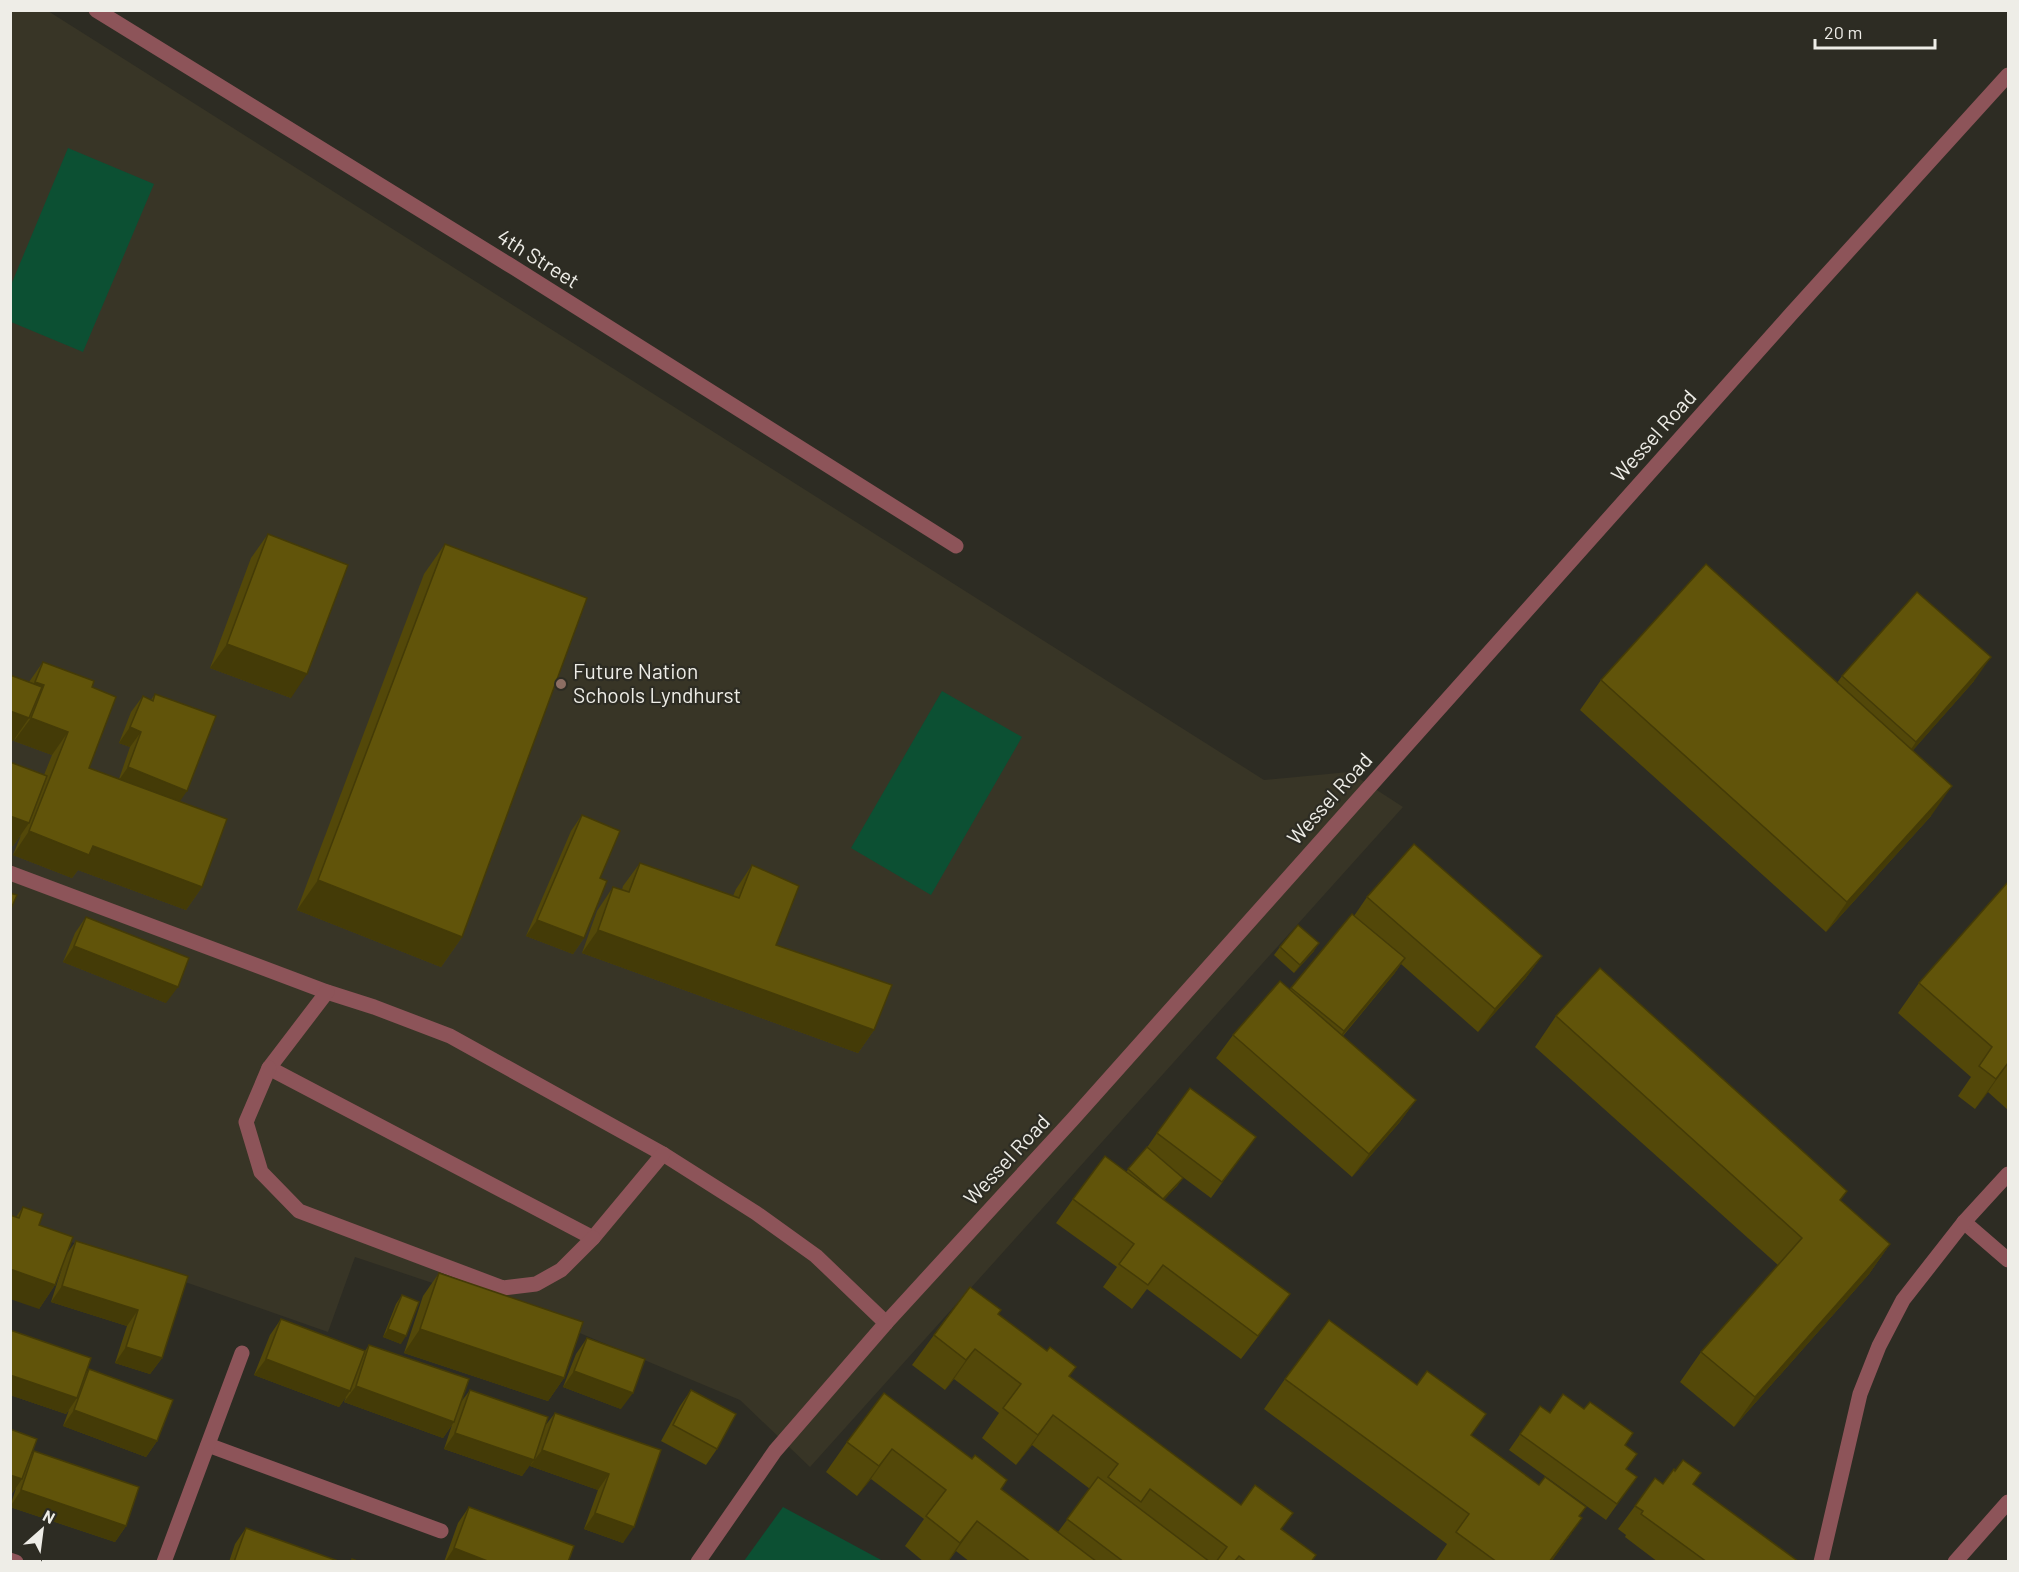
<svg xmlns="http://www.w3.org/2000/svg" width="2019" height="1572" font-family="Barlow,sans-serif">
	<style>
		.built { fill: #383526 }
		.green { fill: #0c5033 }
		.lines { fill: none; stroke-linecap: round; stroke-linejoin: round }
		.service { stroke: #8d5459; stroke-width: 15 }
		.minor { stroke: #8d5459; stroke-width: 15 }
		.wall { fill: #534809 }
		.shaded-wall { fill: #443b07 }
		.building { fill: #61540a; stroke: #443b07; stroke-width: 1.5 }
		.education-dot { fill: #8d6e63; stroke: #2d2c23; stroke-width: 2 }
		.labels { text-anchor: middle; stroke-width: 4.5; stroke-linejoin: round; paint-order: stroke }
		.street-label { font-size: 21px; fill: #eeede7; stroke: #2d2c23 }
		.poi-label { font-size: 21px; fill: #eeede7; stroke: #2d2c23; text-anchor: start }
	</style>
	<rect width="100%" height="100%" fill="#2d2c23"/>
	<!-- built -->
	<polygon class="built" points="11,11 48,11 1264,780 1349,772 1403,807 810,1467 740,1400 570,1329 355,1257 328,1332 11,1221"/>
	<!-- green -->
	<g class="green">
		<polygon points="68,148 154,184 83,352 11,322 11,285"/>
		<polygon points="942,691 1022,737 931,895 851,848"/>
		<polygon points="783,1507 883,1561 744,1561"/>
	</g>
	<g class="lines">
		<!-- service -->
		<g class="service">
			<polyline points="10,873 327,992 374,1007 450,1036 663,1154 756,1213 816,1256 886,1323"/>
			<polyline points="327,992 269,1068 593,1238 663,1154"/>
			<polyline points="269,1068 246,1122 261,1172 299,1211 503,1288 536,1284 561,1270 593,1238"/>
			<polyline points="1964,1222 2008,1260"/>
			<polyline points="1821,1562 1860,1394 1879,1346 1903,1300 1964,1222 2008,1174"/>
		</g>
		<!-- minor -->
		<g class="minor">
			<polyline points="96,10 508,264 956,546"/>
			<polyline points="208,1445 441,1531"/>
			<polyline points="10,1560 16,1562"/>
			<polyline points="164,1562 242,1353"/>
			<polyline points="698,1562 775,1451 886,1323 1073,1119 1792,313 2008,75"/>
			<polyline points="1955,1562 2008,1502"/>
		</g>
	</g>
	<!-- wall -->
	<g class="wall">
		<polygon points="268,534 291,698 210,668 251,558"/>
		<polygon points="445,544 462,937 441,967 297,910 424,574"/>
		<polygon points="43,662 92,687 89,768 119,779 130,747 119,743 131,712 143,696 151,700 155,694 180,802 202,887 186,910 78,870 72,878 13,855 21,835 13,846 10,845 10,762 44,775 52,755 14,741 16,737 13,741 29,682"/>
		<polygon points="1842,676 1974,681 1913,750 1931,816 1826,932 1580,710 1601,680 1837,683"/>
		<polygon points="582,815 600,878 584,938 573,954 526,936 571,831"/>
		<polygon points="640,863 733,896 736,889 752,865 776,945 874,1030 858,1053 582,953 597,911 613,887 622,890 623,886"/>
		<polygon points="2008,882 2008,1110 1988,1092 1975,1109 1958,1096 1971,1077 1898,1013 1919,983"/>
		<polygon points="1367,897 1542,956 1525,979 1478,1032 1401,964 1394,974 1343,1036 1416,1100 1399,1123 1352,1177 1216,1058 1233,1035 1290,989 1352,914 1354,916"/>
		<polygon points="86,917 166,1003 63,962 75,933"/>
		<polygon points="1280,947 1314,951 1294,973 1274,955"/>
		<polygon points="1556,1016 1840,1201 1890,1244 1869,1274 1734,1427 1680,1382 1701,1352 1778,1265 1535,1047"/>
		<polygon points="1157,1133 1244,1153 1211,1198 1172,1169 1183,1178 1177,1186 1164,1200 1273,1317 1241,1359 1147,1289 1132,1309 1103,1287 1117,1267 1056,1223 1073,1199 1126,1172 1146,1149"/>
		<polygon points="23,1207 66,1255 76,1241 188,1276 162,1358 150,1374 115,1363 127,1326 51,1302 62,1268 55,1285 39,1309 16,1217"/>
		<polygon points="439,1273 564,1378 548,1401 404,1353 423,1296"/>
		<polygon points="402,1295 401,1344 383,1337 396,1304"/>
		<polygon points="998,1314 1070,1377 1241,1505 1282,1529 1312,1562 970,1562 956,1551 948,1562 924,1562 905,1546 924,1519 871,1479 857,1496 826,1472 847,1442 884,1393 1001,1489 1058,1532 1090,1489 1032,1445 1016,1465 982,1438 999,1413 954,1379 945,1390 912,1365 934,1335"/>
		<polygon points="281,1319 365,1351 369,1345 461,1402 470,1390 545,1426 555,1413 661,1450 623,1543 584,1529 598,1490 530,1466 531,1463 522,1476 444,1449 452,1425 443,1438 344,1402 346,1397 339,1407 254,1375 270,1335"/>
		<polygon points="10,1330 85,1375 89,1369 157,1441 146,1457 63,1426 69,1410 66,1414 10,1395"/>
		<polygon points="587,1338 621,1409 563,1387 576,1354"/>
		<polygon points="1285,1379 1417,1385 1486,1414 1471,1435 1582,1518 1551,1562 1435,1562 1447,1544 1264,1409"/>
		<polygon points="691,1390 717,1449 706,1465 661,1441 680,1406"/>
		<polygon points="1540,1406 1550,1413 1625,1445 1626,1469 1637,1477 1606,1520 1509,1450"/>
		<polygon points="34,1451 126,1526 115,1542 10,1507 16,1488 11,1495 30,1457"/>
		<polygon points="1663,1484 1693,1484 1799,1562 1658,1562 1625,1537 1626,1535 1618,1529 1635,1506"/>
		<polygon points="469,1507 568,1562 444,1562 458,1523"/>
		<polygon points="246,1528 341,1562 229,1562 235,1544"/>
	</g>
	<!-- shaded-wall -->
	<g class="shaded-wall">
		<polygon points="227,644 307,674 291,698 210,668"/>
		<polygon points="1991,657 1974,681 1900,765 1916,742"/>
		<polygon points="35,682 44,685 28,709 19,705"/>
		<polygon points="10,711 29,718 13,741 10,741"/>
		<polygon points="31,718 68,732 52,755 14,741"/>
		<polygon points="130,727 141,732 130,747 119,743"/>
		<polygon points="128,767 187,791 176,807 117,783"/>
		<polygon points="1952,786 1931,816 1826,932 1847,902"/>
		<polygon points="10,816 29,823 13,846 10,845"/>
		<polygon points="29,831 93,846 202,887 186,910 78,870 72,878 13,855"/>
		<polygon points="318,880 462,937 441,967 297,910"/>
		<polygon points="537,920 584,938 573,954 526,936"/>
		<polygon points="598,930 874,1030 858,1053 582,953"/>
		<polygon points="1319,943 1314,951 1294,973 1300,965"/>
		<polygon points="74,946 178,987 166,1003 63,962"/>
		<polygon points="1542,956 1525,979 1478,1032 1495,1009"/>
		<polygon points="1405,958 1394,974 1333,1047 1344,1031"/>
		<polygon points="2008,1063 1988,1092 1975,1109 1996,1079"/>
		<polygon points="1416,1100 1399,1123 1352,1177 1369,1154"/>
		<polygon points="1183,1178 1177,1186 1157,1207 1163,1199"/>
		<polygon points="1890,1244 1869,1274 1734,1427 1755,1397"/>
		<polygon points="10,1269 55,1285 39,1309 10,1299"/>
		<polygon points="62,1286 138,1310 127,1326 51,1302"/>
		<polygon points="388,1329 406,1336 401,1344 383,1337"/>
		<polygon points="420,1329 564,1378 548,1401 404,1353"/>
		<polygon points="126,1347 162,1358 150,1374 115,1363"/>
		<polygon points="975,1349 954,1379 945,1390 966,1360"/>
		<polygon points="266,1359 350,1391 339,1407 254,1375"/>
		<polygon points="574,1371 633,1393 621,1409 563,1387"/>
		<polygon points="10,1375 77,1398 66,1414 10,1395"/>
		<polygon points="356,1386 454,1422 443,1438 344,1402"/>
		<polygon points="74,1410 157,1441 146,1457 63,1426"/>
		<polygon points="1053,1415 1032,1445 1016,1465 1038,1435"/>
		<polygon points="455,1433 534,1460 522,1476 444,1449"/>
		<polygon points="892,1449 871,1479 857,1496 879,1466"/>
		<polygon points="542,1450 609,1474 598,1490 530,1466"/>
		<polygon points="10,1475 22,1479 11,1495 10,1495"/>
		<polygon points="21,1490 126,1526 115,1542 10,1507"/>
		<polygon points="595,1513 634,1527 623,1543 584,1529"/>
		<polygon points="1582,1518 1551,1562 1549,1562"/>
		<polygon points="977,1521 956,1551 947,1562 960,1543"/>
		<polygon points="454,1548 490,1562 445,1562"/>
	</g>
	<!-- building -->
	<g class="building">
		<polygon points="268,534 348,565 307,674 227,644"/>
		<polygon points="445,544 587,598 462,937 318,880"/>
		<polygon points="1706,564 1952,786 1847,902 1601,680"/>
		<polygon points="1917,592 1991,657 1916,742 1842,676"/>
		<polygon points="43,662 94,681 92,687 116,697 89,768 227,819 202,887 93,846 89,855 29,831 68,732 31,718 44,685 35,682"/>
		<polygon points="10,675 42,687 29,718 10,711"/>
		<polygon points="155,694 216,716 187,791 128,767 141,732 130,727 143,696 153,701"/>
		<polygon points="10,762 47,776 29,823 10,816"/>
		<polygon points="582,815 620,831 600,878 607,881 584,938 537,920"/>
		<polygon points="1414,844 1542,956 1495,1009 1367,897"/>
		<polygon points="640,863 739,898 752,865 799,886 776,945 892,985 874,1030 598,930 613,887 629,892"/>
		<polygon points="2008,882 2008,1063 1996,1079 1979,1066 1992,1047 1919,983"/>
		<polygon points="10,893 17,895 10,911"/>
		<polygon points="1352,914 1405,958 1344,1031 1291,988"/>
		<polygon points="86,917 189,958 178,987 74,946"/>
		<polygon points="1298,925 1319,943 1300,965 1280,947"/>
		<polygon points="1600,968 1847,1191 1840,1200 1890,1244 1755,1397 1701,1352 1802,1238 1556,1016"/>
		<polygon points="1280,981 1416,1100 1369,1154 1233,1035"/>
		<polygon points="1190,1088 1256,1137 1222,1182 1157,1133"/>
		<polygon points="1147,1147 1183,1178 1163,1199 1128,1169"/>
		<polygon points="1105,1156 1290,1294 1258,1336 1163,1265 1148,1285 1119,1264 1134,1244 1073,1199"/>
		<polygon points="23,1207 43,1214 39,1225 73,1237 55,1285 10,1269 10,1215 19,1218"/>
		<polygon points="76,1241 188,1276 162,1358 126,1347 138,1310 62,1286"/>
		<polygon points="439,1273 583,1322 564,1378 420,1329"/>
		<polygon points="970,1287 1001,1310 998,1314 1047,1351 1050,1347 1076,1367 1069,1376 1241,1505 1255,1485 1293,1513 1281,1529 1316,1555 1311,1562 1247,1562 1239,1556 1234,1562 1216,1562 1227,1547 1150,1489 1141,1502 1108,1477 1118,1464 1053,1415 1038,1435 1003,1408 1021,1384 975,1349 966,1360 934,1335"/>
		<polygon points="402,1295 419,1302 406,1336 388,1329"/>
		<polygon points="281,1319 365,1351 350,1391 266,1359"/>
		<polygon points="1329,1320 1417,1385 1427,1371 1486,1414 1471,1435 1539,1485 1545,1477 1586,1507 1579,1516 1582,1518 1549,1562 1497,1562 1456,1532 1469,1514 1285,1379"/>
		<polygon points="10,1330 91,1358 77,1398 10,1375"/>
		<polygon points="587,1338 645,1359 633,1393 574,1371"/>
		<polygon points="369,1345 469,1379 454,1422 356,1386"/>
		<polygon points="89,1369 173,1400 157,1441 74,1410"/>
		<polygon points="470,1390 548,1417 534,1460 455,1433"/>
		<polygon points="691,1390 736,1414 717,1449 673,1425"/>
		<polygon points="884,1393 972,1459 975,1455 1007,1480 1001,1489 1097,1562 1031,1562 977,1521 960,1543 926,1516 946,1490 892,1449 879,1466 847,1442"/>
		<polygon points="1563,1394 1584,1409 1590,1402 1633,1433 1625,1445 1637,1454 1626,1469 1637,1477 1617,1504 1520,1434 1540,1406 1550,1413"/>
		<polygon points="555,1413 661,1450 634,1527 595,1513 609,1474 542,1450"/>
		<polygon points="10,1429 37,1439 22,1479 10,1475"/>
		<polygon points="34,1451 139,1487 126,1526 21,1490"/>
		<polygon points="1683,1460 1701,1473 1693,1484 1799,1562 1707,1562 1641,1514 1643,1511 1635,1506 1655,1478 1663,1484 1674,1469 1675,1471"/>
		<polygon points="1098,1477 1210,1562 1124,1562 1067,1519"/>
		<polygon points="469,1507 574,1546 568,1562 490,1562 454,1548"/>
		<polygon points="246,1528 341,1562 234,1562"/>
		<polygon points="352,1559 360,1562 351,1562"/>
	</g>
	<!-- markers -->
	<circle class="education-dot" cx="561" cy="684" r="6"/>
	<g class="labels">
		<!-- street labels -->
		<g class="street-label">
			<text transform="translate(538 259) rotate(32)" y="7">4th Street</text>
			<text transform="translate(1654 436) rotate(-48)" y="7">Wessel Road</text>
			<text transform="translate(1330 799) rotate(-48)" y="7">Wessel Road</text>
			<text transform="translate(1007 1160) rotate(-47)" y="7">Wessel Road</text>
		</g>
		<!-- poi labels -->
		<g class="poi-label">
			<text x="573" y="679">Future Nation<tspan x="573" dy="24">Schools Lyndhurst</tspan></text>
		</g>
	</g>
	<!-- border -->
	<rect width="2019" height="1572" fill="none" stroke="#eeede7" stroke-width="24"/>
	<!-- north arrow -->
	<g transform="translate(42 1530) rotate(28)" stroke="#2d2c23" stroke-width="4.5" paint-order="stroke">
	<path d="M0-4.5L10 22L0 15L-10 22Z" fill="#eeede7"/>
	<text y="-9" font-size="16" font-weight="bold" text-anchor="middle" fill="#eeede7">N</text>
	</g>
	<!-- scale -->
	<path d="M1815 39v9h120v-9" fill="none" stroke="#eeede7" stroke-width="3"/>
	<text x="1824" y="39" font-size="18" fill="#eeede7" stroke="#2d2c23" stroke-width="4.5" paint-order="stroke">20 m</text>
</svg>
